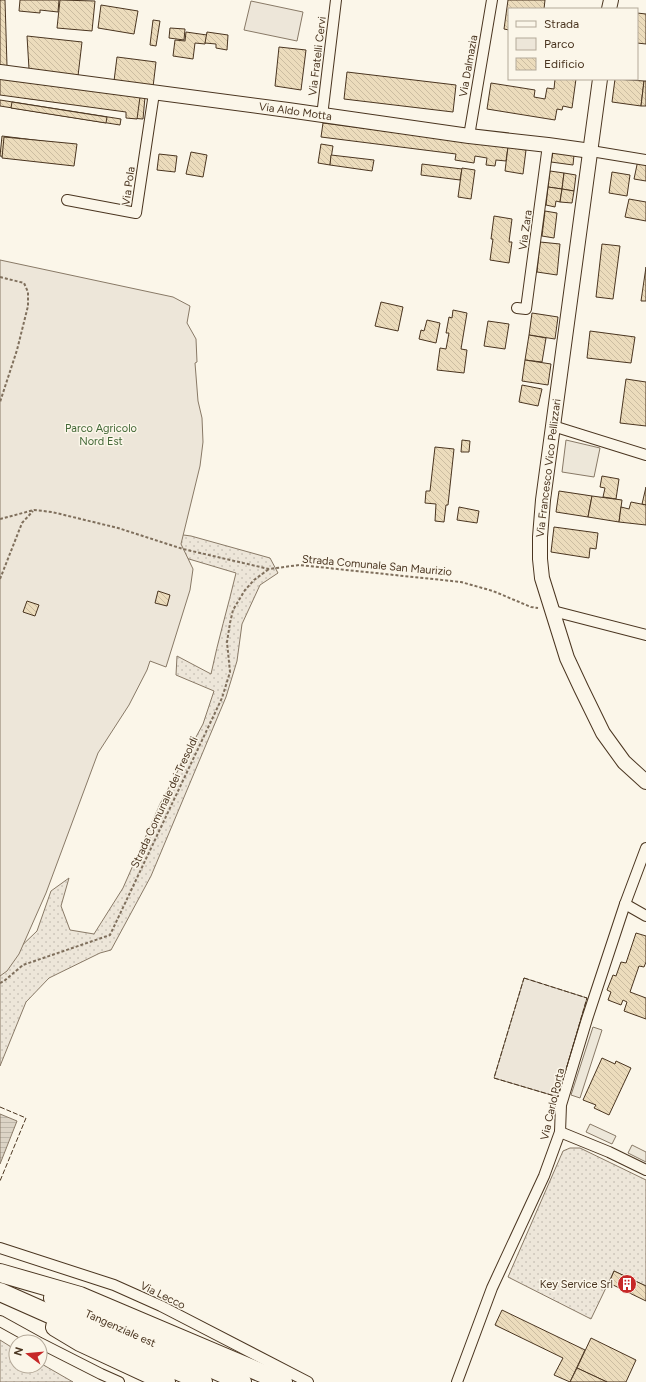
<svg xmlns="http://www.w3.org/2000/svg" width="646" height="1382" font-family="Figtree,sans-serif">
	<style>
		.grass { fill: url(#grass-dots); stroke: #887966 }
		.park { fill: #ede6d9; stroke: #887966 }
		.parking { fill: #ede7d9; stroke: #887966 }
		.water { fill: url(#water-rules); stroke: #887966 }
		.building { fill: url(#building-back-hatch); stroke: #4a3520 }
		.lines { fill: none; stroke-linecap: round; stroke-linejoin: round }
		.street-casing { stroke: #4a3520; stroke-width: 12 }
		.secondary-casing { stroke: #4a3520; stroke-width: 16 }
		.highway-casing { stroke: #4a3520; stroke-width: 20 }
		.path { stroke: #7f6f5c; stroke-width: 2; stroke-dasharray: 3 2; stroke-linecap: butt }
		.street { stroke: #fbf6e9; stroke-width: 10 }
		.secondary { stroke: #fbf6e9; stroke-width: 14 }
		.highway { stroke: #fbf6e9; stroke-width: 18 }
		.fence { stroke: #4a3520; stroke-width: 1; stroke-dasharray: 5 2; stroke-linecap: butt }
		.labels { text-anchor: middle; stroke-width: 3; stroke-linejoin: round; paint-order: stroke }
		.street-label { font-size: 11px; fill: #4a3520; stroke: #fbf6e9 }
		.park-label { font-size: 11px; fill: #436837; stroke: #fbf6e9 }
		.poi-label { font-size: 11px; fill: #4a3520; stroke: #fbf6e9; text-anchor: end }
	</style>
	<defs>
		<pattern id="grass-dots" width="8" height="8" patternUnits="userSpaceOnUse"><rect width="8" height="8" fill="#ede6d9"/><path d="M2 2h.1M6 6h.1" fill="none" stroke="#cdc6ba" stroke-width="1.8" stroke-linecap="round"/></pattern>
		<pattern id="water-rules" width="6" height="5" patternUnits="userSpaceOnUse"><rect width="6" height="5" fill="#dcd4c6"/><path d="M0 2.5h6" fill="none" stroke="#beb7aa"/></pattern>
		<pattern id="building-back-hatch" width="6" height="6" patternUnits="userSpaceOnUse"><rect width="6" height="6" fill="#ecdcbc"/><path d="M-1 5l2 2M0 0l6 6M5-1l2 2" fill="none" stroke="#ccbda1"/></pattern>
	</defs>
	<rect width="100%" height="100%" fill="#fbf6e9"/>
	<!-- grass -->
	<g class="grass">
		<path d="M 176,534 L 191,536 L 270,558 L 278,573 L 260,585 L 242,624 L 237,661 L 226,697 L 151,876 L 111,950 L 100,953 L 49,978 L 26,1002 L 0,1066 L 0,968 L 11,956 L 37,931 L 51,891 L 69,878 L 61,906 L 70,930 L 94,934 L 123,888 L 160,804 L 203,724 L 214,691 L 176,675 L 177,656 L 211,674 C 218,640 228,607 236,573 L 152,548 Z"/>
		<polygon points="570,1148 580,1148 646,1180 646,1286 614,1271 591,1319 508,1277 563,1151"/>
		<polygon points="0,1340 16,1350 16,1366 40,1366 40,1363 73,1382 0,1382"/>
	</g>
	<!-- park -->
	<g class="park">
		<polygon points="251,1 303,12 297,41 244,30"/>
		<polygon points="0,260 173,297 190,306 187,323 196,339 197,362 195,363 198,401 202,418 203,442 200,466 181,544 193,569 190,590 166,667 150,661 147,670 129,705 98,753 46,893 19,954 7,971 0,976"/>
		<polygon points="524,978 587,998 558,1097 494,1078"/>
	</g>
	<!-- parking -->
	<g class="parking">
		<polygon points="566,440 600,448 594,477 562,472"/>
		<polygon points="593,1027 602,1030 580,1098 571,1095"/>
		<polygon points="590,1124 616,1136 612,1144 586,1132"/>
		<polygon points="632,1145 646,1152 646,1162 628,1153"/>
	</g>
	<!-- water -->
	<polygon class="water" points="0,1114 17,1121 0,1164"/>
	<!-- building -->
	<g class="building">
		<polygon points="0,0 5,0 7,66 0,66"/>
		<polygon points="20,0 59,0 58,12 40,10 40,13 19,11"/>
		<polygon points="60,0 95,1 92,31 57,28"/>
		<polygon points="508,0 545,0 544,9 509,9 509,30 504,29"/>
		<polygon points="101,5 138,11 134,34 98,28"/>
		<polygon points="637,13 646,14 646,44 637,43"/>
		<polygon points="153,20 160,21 156,46 150,45"/>
		<polygon points="170,28 185,29 184,40 169,38"/>
		<polygon points="186,32 207,35 205,44 195,43 193,59 173,56 175,40 185,41"/>
		<polygon points="207,32 228,35 227,50 216,48 216,44 205,43"/>
		<polygon points="27,36 82,42 78,76 29,69"/>
		<polygon points="279,47 306,50 301,90 275,86"/>
		<polygon points="117,57 156,62 153,87 114,81"/>
		<polygon points="347,72 456,85 453,112 344,99"/>
		<polygon points="0,79 145,97 143,119 130,118 131,111 24,98 24,96 0,93"/>
		<polygon points="0,79 140,97 137,119 126,118 126,112 0,95"/>
		<polygon points="555,79 576,79 572,108 563,106 562,110 557,109 555,120 487,109 491,83 535,90 534,97 545,99 547,88 554,89"/>
		<polygon points="615,79 644,81 641,106 612,102"/>
		<polygon points="644,81 646,81 646,106 641,106"/>
		<polygon points="0,100 121,119 120,125 0,106"/>
		<polygon points="12,102 107,117 106,123 11,108"/>
		<polygon points="323,123 508,147 506,161 496,160 495,166 486,165 487,158 475,156 474,163 455,160 456,154 321,137"/>
		<polygon points="2,136 74,145 71,165 0,156"/>
		<polygon points="4,137 77,144 74,166 2,158"/>
		<polygon points="321,144 333,146 330,165 318,163"/>
		<polygon points="508,147 526,150 523,174 505,171"/>
		<polygon points="191,152 207,155 203,177 186,174"/>
		<polygon points="553,152 574,155 573,165 551,162"/>
		<polygon points="159,154 177,156 175,172 157,170"/>
		<polygon points="331,155 374,160 372,171 330,165"/>
		<polygon points="638,160 646,161 646,181 634,179"/>
		<polygon points="422,164 462,169 460,180 421,175"/>
		<polygon points="462,168 475,170 471,199 458,197"/>
		<polygon points="550,171 564,173 562,189 548,187"/>
		<polygon points="612,172 630,175 627,196 609,193"/>
		<polygon points="564,173 576,175 574,191 562,189"/>
		<polygon points="548,187 562,189 560,202 556,201 555,207 546,205"/>
		<polygon points="562,189 574,191 572,203 560,202"/>
		<polygon points="629,199 646,202 646,221 625,217"/>
		<polygon points="545,211 557,213 554,238 542,236"/>
		<polygon points="494,216 512,219 509,242 512,242 509,263 490,260 493,239 491,239"/>
		<polygon points="540,242 560,244 557,275 537,272"/>
		<polygon points="602,244 620,246 613,299 596,297"/>
		<polygon points="646,267 646,301 641,301"/>
		<polygon points="381,302 403,307 398,331 375,326"/>
		<polygon points="453,310 467,313 461,349 467,350 464,373 437,370 440,348 446,349 449,333 446,333 449,317 452,318"/>
		<polygon points="532,313 558,317 555,339 529,335"/>
		<polygon points="427,320 440,323 436,343 419,339 421,330 424,331"/>
		<polygon points="488,321 509,324 505,349 484,346"/>
		<polygon points="590,331 635,337 631,363 587,358"/>
		<polygon points="529,335 546,338 542,362 525,360"/>
		<polygon points="525,360 551,364 548,385 522,381"/>
		<polygon points="626,379 646,382 646,426 620,423"/>
		<polygon points="522,385 542,389 538,406 519,402"/>
		<polygon points="462,440 470,441 469,452 461,452"/>
		<polygon points="435,447 454,449 448,505 446,505 444,522 435,521 436,504 425,503 426,491 430,491"/>
		<polygon points="602,476 619,479 616,499 603,497 605,488 600,487"/>
		<polygon points="646,487 646,505 642,504"/>
		<polygon points="559,491 592,496 588,517 556,512"/>
		<polygon points="592,496 622,500 619,522 588,517"/>
		<polygon points="631,502 646,505 646,525 619,522 621,507 629,509"/>
		<polygon points="459,507 479,511 477,523 457,520"/>
		<polygon points="554,527 598,533 596,549 590,548 589,558 551,552"/>
		<polygon points="158,591 170,595 167,606 155,603"/>
		<polygon points="27,601 39,605 35,616 23,612"/>
		<polygon points="636,933 646,936 646,962 644,967 639,966 630,992 646,998 646,1019 624,1011 627,1002 623,1000 621,1005 608,1000 611,992 607,990 613,975 616,976 621,962 626,963"/>
		<polygon points="602,1058 615,1064 616,1061 631,1068 609,1115 594,1108 596,1105 583,1100"/>
		<polygon points="614,1271 646,1286 646,1301 609,1283"/>
		<polygon points="502,1310 585,1350 570,1382 554,1375 563,1358 495,1325"/>
		<polygon points="591,1338 636,1360 626,1382 607,1382 577,1368"/>
		<polygon points="577,1368 607,1382 570,1382"/>
	</g>
	<g class="lines">
		<!-- street casing -->
		<g class="street-casing">
			<g id="street">
				<polyline points="322,116 336,0"/>
				<polyline points="469,136 492,0"/>
				<polyline points="591,151 646,160"/>
				<polyline points="67,200 136,213 154,93"/>
				<polyline points="517,308 526,309 548,145"/>
				<polyline points="553,426 646,455"/>
				<polyline points="553,611 646,635"/>
				<polyline points="625,904 646,916"/>
				<polyline points="560,1132 609,1152 646,1170"/>
				<polyline points="0,1248 114,1285 161,1306 308,1382"/>
				<polyline points="0,1321 38,1342"/>
				<polyline points="40,1343 101,1374 119,1382"/>
				<polyline points="457,1382 492,1288 544,1176 560,1132 561,1105 587,1019 625,904 646,848"/>
			</g>
		</g>
		<!-- secondary casing -->
		<g class="secondary-casing">
			<g id="secondary">
				<polyline points="609,9 611,0"/>
				<path id="s1" d="M 0,72 L 288,110 L 469,136 L 548,145 L 591,151"/>
				<polyline points="600,79 543,500 540,537 540,559 542,578 567,658 581,688 603,733 624,762 646,782"/>
			</g>
		</g>
		<!-- highway casing -->
		<g class="highway-casing">
			<g id="highway">
				<polyline points="0,1273 80,1296 283,1382"/>
				<polyline points="0,1292 203,1382"/>
				<path id="s2" d="M 53,1298 L 242,1382"/>
				<polyline points="55,1327 80,1342 166,1382"/>
			</g>
		</g>
		<!-- path -->
		<g class="path">
			<polyline points="0,277 24,283 28,292 28,306 17,350 0,402"/>
			<polyline points="0,519 34,510 52,512 118,528 183,549 269,569 299,565 461,582 493,591 531,607 538,608"/>
			<polyline points="0,579 22,523 33,511"/>
			<polyline points="0,983 4,981 23,965 110,935 222,698 230,672 227,642 230,623 233,610 245,590 254,580 269,569"/>
		</g>
		<!-- street -->
		<use href="#street" class="street"/>
		<!-- secondary -->
		<use href="#secondary" class="secondary"/>
		<!-- highway -->
		<use href="#highway" class="highway"/>
		<!-- fence -->
		<g class="fence">
			<polygon points="524,978 587,998 558,1097 494,1078"/>
			<polyline points="0,1107 26,1118 0,1181"/>
		</g>
	</g>
	<!-- icons -->
	<defs>
		<g id="building-disc" transform="scale(1)"><circle r="9.5" fill="#c62828" stroke="#fbf6e9"/><path d="M-4-6H4V6H1V3H-1V6H-4ZM-2.5-4.3h1.7v1.8h-1.7ZM.8-4.3h1.7v1.8H.8ZM-2.5-1h1.7V.8h-1.7ZM.8-1h1.7V.8H.8Z" fill="#fff"/></g>
	</defs>
	<g fill-rule="evenodd">
		<use href="#building-disc" x="627" y="1284"/>
	</g>
	<g class="labels">
		<!-- street labels -->
		<g class="street-label">
			<text transform="translate(317 56) rotate(-83)" y="4">Via Fratelli Cervi</text>
			<text transform="translate(468 66) rotate(-80)" y="4">Via Dalmazia</text>
			<text dy="4" stroke="none"><textPath href="#s1" startOffset="298">Via Aldo Motta</textPath></text>
			<text transform="translate(128 186) rotate(-82)" y="4">Via Pola</text>
			<text transform="translate(525 230) rotate(-82)" y="4">Via Zara</text>
			<text transform="translate(548 468) rotate(-83)" y="4">Via Francesco Vico Pellizzari</text>
			<text transform="translate(377 565) rotate(5)" y="4">Strada Comunale San Maurizio</text>
			<text transform="translate(164 802) rotate(-65)" y="4">Strada Comunale dei Tresoldi</text>
			<text transform="translate(552 1104) rotate(-77)" y="4">Via Carlo Porta</text>
			<text transform="translate(163 1295) rotate(26)" y="4">Via Lecco</text>
			<text dy="4" stroke="none"><textPath href="#s2" startOffset="74">Tangenziale est</textPath></text>
		</g>
		<!-- park labels -->
		<g class="park-label">
			<text x="101" y="432">Parco Agricolo<tspan x="101" dy="13">Nord Est</tspan></text>
		</g>
		<!-- poi labels -->
		<g class="poi-label">
			<text x="613" y="1288">Key Service Srl</text>
		</g>
	</g>
	<!-- legend -->
	<rect x="508" y="8" width="130" height="72" fill="#fbf6e9" stroke="#b4a999"/>
	<rect x="516" y="21" width="20" height="6" fill="#fbf6e9" stroke="#b4a999"/>
	<text x="544" y="28" font-size="12" fill="#4a3520">Strada</text>
	<rect x="516" y="38" width="20" height="12" fill="#ede6d9" stroke="#b4a999"/>
	<text x="544" y="48" font-size="12" fill="#4a3520">Parco</text>
	<rect x="516" y="58" width="20" height="12" fill="url(#building-back-hatch)" stroke="#b4a999"/>
	<text x="544" y="68" font-size="12" fill="#4a3520">Edificio</text>
	<!-- north arrow -->
	<g transform="translate(28 1354) rotate(286)"><circle r="19" fill="#fbf6e9" stroke="#b4a999"/>
	<path d="M0-3L7 15L0 10L-7 15Z" fill="#c62828"/>
	<text y="-6" font-size="11" font-weight="bold" text-anchor="middle" fill="#4a3520">N</text>
	</g>
</svg>
